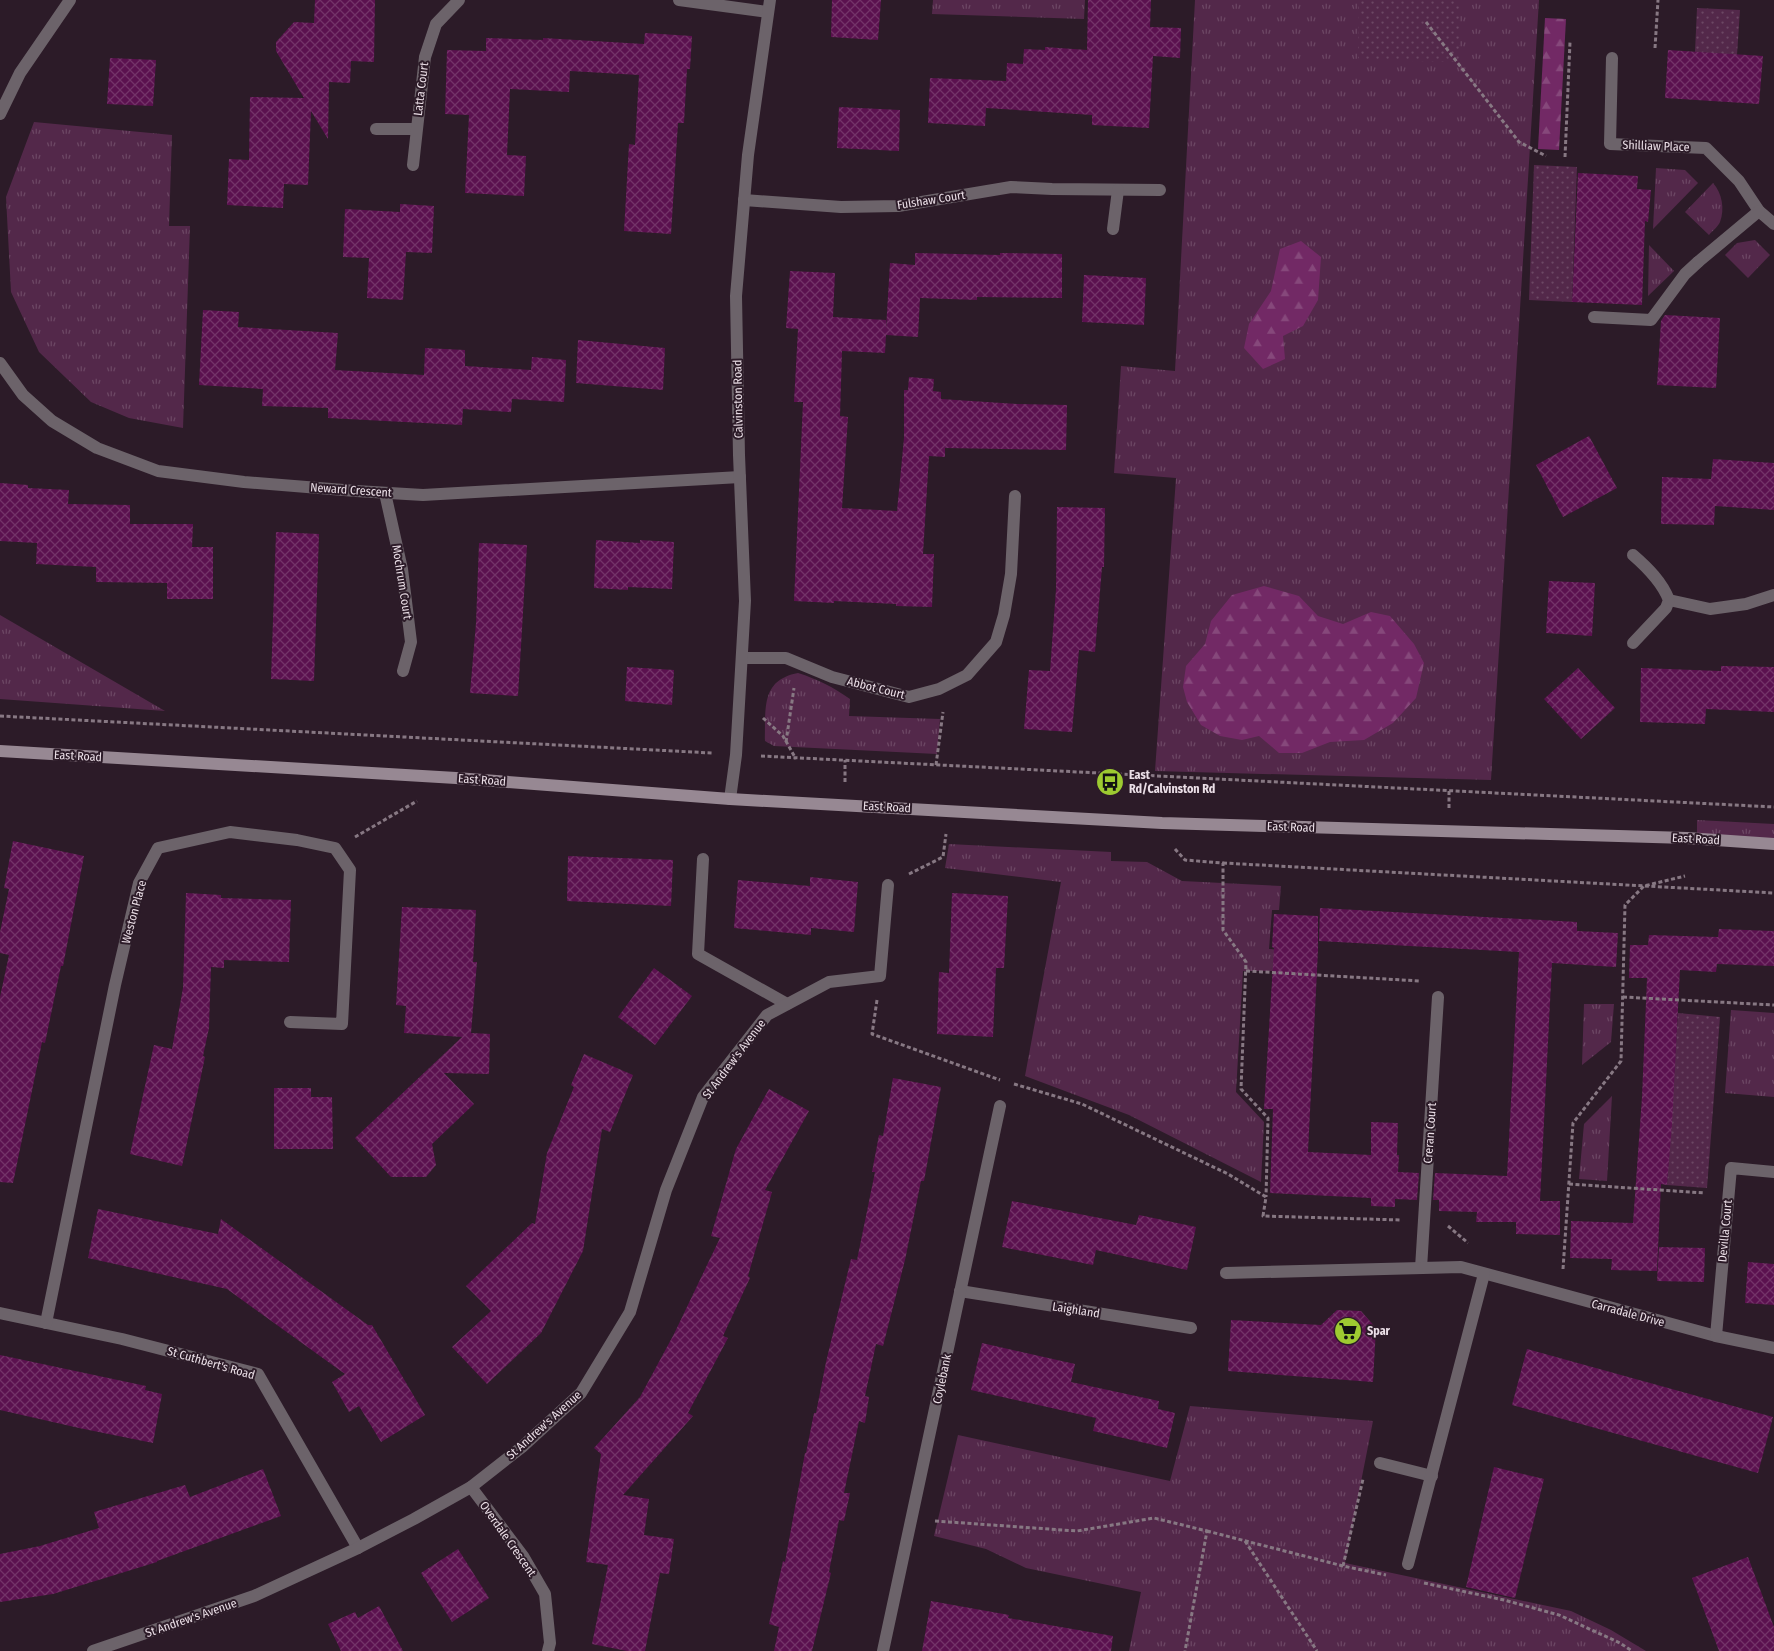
<svg xmlns="http://www.w3.org/2000/svg" width="1774" height="1651" font-family="'Fira Sans Condensed',sans-serif">
	<style>
		.grass { fill: url(#grass-tufts) }
		.forest { fill: url(#forest-firs) }
		.park { fill: url(#park-dots) }
		.building { fill: url(#building-cross-hatch) }
		.lines { fill: none; stroke-linecap: round; stroke-linejoin: round }
		.path { stroke: #877883; stroke-width: 3; stroke-dasharray: 4 2.5; stroke-linecap: butt }
		.lane { stroke: #6c636a; stroke-width: 12 }
		.street { stroke: #6c636a; stroke-width: 12 }
		.secondary { stroke: #978893; stroke-width: 12 }
		.labels { text-anchor: middle; stroke-width: 4; stroke-linejoin: round; paint-order: stroke }
		.street-label { font-size: 12px; fill: #ebdfe7; stroke: #2c1b28 }
		.poi-label { font-size: 12px; font-weight: bold; fill: #ebdfe7; stroke: #2c1b28; text-anchor: start }
	</style>
	<defs>
		<pattern id="grass-tufts" width="24" height="20" patternUnits="userSpaceOnUse" patternTransform="scale(1.25)"><rect width="24" height="20" fill="#53284a"/><path d="M3 7l-1-3M5 7V3M7 7l1-3M15 17l-1-3M17 17v-4M19 17l1-3" fill="none" stroke="#6c4764"/></pattern>
		<pattern id="forest-firs" width="22" height="20" patternUnits="userSpaceOnUse" patternTransform="scale(1.25)"><rect width="22" height="20" fill="#722965"/><path d="M5 1l3.5 6h-7zM16 11l3.5 6h-7z" fill="#86487b"/></pattern>
		<pattern id="park-dots" width="8" height="8" patternUnits="userSpaceOnUse" patternTransform="scale(1.25)"><rect width="8" height="8" fill="#53284a"/><path d="M2 2h.1M6 6h.1" fill="none" stroke="#6c4764" stroke-width="1.8" stroke-linecap="round"/></pattern>
		<pattern id="building-cross-hatch" width="8" height="8" patternUnits="userSpaceOnUse" patternTransform="scale(1.25)"><rect width="8" height="8" fill="#5b114f"/><path d="M0 0l8 8M0 8l8-8" fill="none" stroke="#733368"/></pattern>
	</defs>
	<rect width="100%" height="100%" fill="#2c1b28"/>
	<!-- grass -->
	<g class="grass">
		<polygon points="933,0 1085,0 1084,19 932,14"/>
		<polygon points="1195,0 1539,0 1491,780 1155,771 1176,478 1114,473 1121,366 1175,371"/>
		<polygon points="34,122 172,135 169,226 190,226 183,428 129,418 91,402 39,352 11,292 6,197"/>
		<polygon points="1656,168 1685,170 1698,183 1653,229"/>
		<path d="M 1713,183 C 1722,193 1725,209 1720,222 C 1718,227 1712,231 1709,235 L 1685,212 Z"/>
		<polygon points="1755,240 1770,255 1748,278 1725,255 1737,243"/>
		<polygon points="1649,245 1674,271 1648,296"/>
		<polygon points="0,615 165,711 0,699"/>
		<path d="M 798,673 C 817,679 833,687 850,699 L 849,716 L 940,719 L 937,754 L 774,746 L 765,741 C 766,710 760,680 798,673 Z"/>
		<polygon points="1697,820 1774,824 1774,839 1697,835"/>
		<polygon points="949,844 1111,852 1111,861 1147,862 1182,881 1281,886 1279,910 1272,910 1269,949 1279,950 1279,971 1243,971 1236,1092 1264,1122 1261,1182 1129,1115 1025,1076 1061,882 945,868"/>
		<polygon points="1584,1004 1614,1004 1611,1042 1582,1065"/>
		<polygon points="1731,1010 1774,1013 1774,1097 1725,1093"/>
		<polygon points="1612,1096 1607,1181 1579,1179 1584,1124"/>
		<polygon points="1190,1406 1373,1421 1345,1563 1571,1611 1611,1630 1646,1651 1129,1651 1141,1592 1026,1568 986,1549 934,1536 958,1435 1170,1481"/>
	</g>
	<!-- forest -->
	<g class="forest">
		<polygon points="1545,18 1566,19 1559,150 1538,149"/>
		<polygon points="1301,241 1321,257 1318,300 1303,326 1283,336 1285,359 1263,369 1244,348 1249,324 1271,291 1280,249"/>
		<polygon points="1264,586 1299,596 1318,616 1343,624 1371,612 1390,616 1414,644 1424,663 1416,698 1393,723 1364,740 1330,742 1302,753 1279,753 1259,736 1242,740 1220,736 1201,725 1187,702 1183,687 1186,666 1205,644 1211,621 1232,595"/>
	</g>
	<!-- park -->
	<g class="park">
		<polygon points="1359,0 1460,0 1459,62 1358,60"/>
		<polygon points="1697,8 1740,10 1737,55 1695,52"/>
		<polygon points="1534,165 1577,167 1572,302 1529,300"/>
		<polygon points="1678,1013 1720,1017 1707,1188 1667,1185"/>
	</g>
	<!-- building -->
	<g class="building">
		<polygon points="315,0 375,0 374,62 351,61 350,83 329,82 328,139 311,111 308,185 284,184 283,208 227,205 229,159 249,160 250,97 304,98 276,51 276,42 294,22 314,23"/>
		<polygon points="832,0 881,0 878,40 831,37"/>
		<polygon points="1088,0 1151,0 1150,27 1181,28 1180,58 1153,56 1149,128 1092,125 1092,115 986,108 985,126 928,123 930,78 1006,81 1007,63 1023,64 1024,49 1045,50 1045,47 1087,50"/>
		<polygon points="645,33 692,36 690,69 687,69 684,123 678,123 671,234 624,231 629,144 635,145 639,75 570,71 569,92 510,89 507,155 526,156 524,196 465,193 469,115 445,114 447,50 486,51 486,38 543,40 543,38 644,44"/>
		<polygon points="1668,50 1763,56 1759,104 1665,98"/>
		<polygon points="110,58 156,60 153,106 107,104"/>
		<polygon points="839,107 900,110 899,151 837,148"/>
		<polygon points="1578,173 1638,176 1637,189 1651,190 1648,222 1645,221 1642,305 1572,302"/>
		<polygon points="400,204 434,206 432,253 406,252 403,300 367,298 369,258 343,257 345,209 400,212"/>
		<polygon points="915,253 1000,255 1000,253 1062,254 1062,298 977,297 977,300 920,298 918,337 886,335 885,353 842,351 840,416 848,417 842,508 897,511 904,438 904,390 908,390 909,377 934,379 933,391 941,392 941,399 1017,404 1067,405 1066,450 945,448 945,457 929,456 923,554 934,554 932,607 896,606 896,604 834,601 834,603 794,601 803,402 794,402 798,329 786,328 790,271 835,273 833,317 886,320 886,329 890,263 915,265"/>
		<polygon points="1084,275 1146,278 1144,325 1082,322"/>
		<polygon points="203,310 239,312 238,327 338,333 335,370 424,375 425,348 465,350 465,366 531,370 532,357 566,360 564,402 512,399 511,412 463,409 462,425 328,418 328,408 262,406 263,389 199,385"/>
		<polygon points="1665,315 1720,318 1716,388 1657,385 1661,321"/>
		<polygon points="578,340 665,348 663,390 576,383"/>
		<polygon points="1589,436 1617,488 1563,517 1536,465"/>
		<polygon points="1713,459 1774,463 1774,510 1715,506 1714,525 1661,524 1662,477 1711,479"/>
		<polygon points="0,483 28,485 28,488 69,490 68,504 130,505 130,524 193,524 192,547 213,547 213,599 167,599 167,583 96,582 96,567 36,564 37,543 0,541"/>
		<polygon points="1057,507 1105,508 1104,567 1102,567 1095,652 1079,650 1072,732 1024,729 1029,670 1050,671 1056,589"/>
		<polygon points="276,532 319,534 314,681 271,679"/>
		<polygon points="596,540 640,543 640,540 674,542 672,589 628,587 628,590 594,588"/>
		<polygon points="479,543 527,545 518,696 470,693 476,623"/>
		<polygon points="1549,581 1595,583 1592,636 1546,633"/>
		<polygon points="1721,666 1774,667 1774,712 1706,709 1705,724 1640,722 1641,668 1721,671"/>
		<polygon points="627,667 674,670 672,705 625,701"/>
		<polygon points="1578,668 1615,708 1581,739 1544,699"/>
		<polygon points="13,841 84,856 63,966 61,966 45,1043 42,1042 13,1183 0,1182 0,997 9,955 0,953 0,932 9,889 4,888"/>
		<polygon points="568,856 673,860 671,906 567,901"/>
		<polygon points="810,877 858,882 854,932 811,928 811,935 734,928 738,880 810,886"/>
		<polygon points="186,893 221,895 221,898 291,900 289,962 224,960 224,968 211,967 209,1028 203,1056 205,1057 182,1166 130,1154 154,1045 172,1049 183,988"/>
		<polygon points="952,893 1008,896 1004,968 996,968 993,1037 937,1034 939,972 949,973"/>
		<polygon points="402,907 476,910 473,962 477,962 471,1033 490,1034 489,1074 444,1073 474,1104 432,1144 436,1165 426,1177 391,1177 355,1138 462,1037 404,1033 406,1006 396,1005"/>
		<polygon points="1320,908 1577,922 1577,931 1618,933 1616,967 1552,963 1540,1201 1560,1201 1560,1235 1516,1234 1516,1222 1476,1222 1477,1212 1439,1211 1439,1200 1433,1200 1435,1173 1507,1176 1519,952 1319,941"/>
		<polygon points="1274,914 1318,916 1318,950 1308,1152 1371,1155 1371,1122 1398,1123 1397,1155 1399,1155 1398,1172 1419,1173 1417,1200 1395,1199 1395,1207 1371,1206 1371,1198 1270,1193 1273,1109 1264,1109 1274,948 1272,947"/>
		<polygon points="1719,929 1774,931 1774,966 1717,964 1716,972 1680,970 1672,1124 1667,1185 1661,1184 1657,1271 1611,1270 1612,1259 1570,1258 1571,1221 1633,1223 1642,1097 1647,978 1629,978 1630,945 1648,945 1649,935 1718,937"/>
		<polygon points="654,968 692,996 655,1045 618,1017"/>
		<polygon points="584,1054 633,1075 610,1132 602,1129 583,1251 541,1333 487,1384 452,1347 491,1311 466,1286 532,1223 535,1224 547,1153 574,1087 571,1085"/>
		<polygon points="893,1078 941,1087 924,1181 921,1181 905,1260 883,1346 876,1344 865,1396 869,1397 865,1423 859,1421 844,1493 850,1493 844,1521 839,1520 829,1572 831,1573 812,1651 774,1651 779,1627 769,1624 783,1561 785,1562 805,1453 806,1453 814,1413 816,1413 826,1362 851,1259 857,1260 875,1172 872,1172 879,1135 883,1136"/>
		<polygon points="274,1088 311,1088 311,1097 332,1097 333,1149 274,1149"/>
		<polygon points="769,1089 809,1111 765,1190 772,1192 748,1276 750,1278 723,1336 728,1338 688,1413 693,1416 623,1495 649,1499 644,1535 674,1539 669,1574 660,1573 645,1651 627,1651 592,1644 608,1565 586,1562 601,1454 594,1448 640,1397 674,1334 720,1238 711,1236 736,1149"/>
		<polygon points="1012,1201 1136,1225 1139,1215 1196,1227 1187,1270 1096,1250 1093,1265 1002,1247"/>
		<polygon points="98,1209 218,1234 221,1219 368,1325 372,1325 425,1415 381,1442 359,1406 349,1412 332,1382 345,1374 227,1289 88,1258"/>
		<polygon points="1659,1247 1705,1248 1704,1282 1657,1281"/>
		<polygon points="1748,1262 1774,1264 1774,1305 1745,1303"/>
		<polygon points="1337,1310 1361,1311 1376,1328 1373,1382 1228,1371 1231,1320 1321,1325"/>
		<polygon points="982,1343 1075,1364 1071,1382 1159,1401 1158,1409 1175,1413 1167,1448 1093,1431 1096,1418 971,1390"/>
		<polygon points="1527,1349 1773,1417 1758,1473 1512,1405"/>
		<polygon points="0,1355 146,1386 145,1390 162,1394 153,1443 79,1428 0,1410"/>
		<polygon points="1494,1467 1544,1479 1515,1598 1466,1587"/>
		<polygon points="263,1469 281,1516 157,1561 157,1562 53,1594 0,1602 0,1554 40,1546 99,1528 94,1512 185,1485 190,1497"/>
		<polygon points="458,1549 489,1598 452,1622 421,1573"/>
		<polygon points="1748,1557 1774,1627 1774,1651 1719,1651 1692,1578"/>
		<polygon points="931,1601 1009,1615 1008,1618 1113,1636 1111,1651 922,1651"/>
		<polygon points="379,1606 403,1651 341,1651 328,1624 355,1612 358,1618"/>
	</g>
	<g class="lines">
		<!-- path -->
		<g class="path">
			<polyline points="1426,22 1519,142 1546,156"/>
			<polyline points="1655,48 1658,0"/>
			<polyline points="1565,157 1570,42"/>
			<polyline points="0,716 712,753"/>
			<polyline points="763,718 783,736 796,759"/>
			<polyline points="786,742 794,688"/>
			<polyline points="761,756 1774,807"/>
			<polyline points="936,765 943,712"/>
			<polyline points="845,782 845,760"/>
			<polyline points="1449,808 1449,791"/>
			<polyline points="355,837 417,801"/>
			<polyline points="1175,849 1185,860 1223,863 1223,930 1246,962 1241,1089 1268,1118 1266,1197"/>
			<polyline points="1223,863 1774,893"/>
			<polyline points="909,874 943,857 946,834"/>
			<polyline points="1246,971 1420,981"/>
			<polyline points="1623,997 1774,1005"/>
			<polyline points="877,1000 872,1034 1000,1080"/>
			<polyline points="1014,1084 1082,1104 1228,1174 1266,1197 1263,1216 1400,1220"/>
			<polyline points="1569,1184 1705,1193"/>
			<polyline points="1448,1226 1468,1243"/>
			<polyline points="1563,1269 1573,1123 1621,1061 1625,905 1644,886 1685,876"/>
			<polyline points="935,1521 1077,1531 1154,1518 1207,1531 1185,1651"/>
			<polyline points="1207,1531 1343,1566 1386,1575"/>
			<polyline points="1245,1541 1317,1651"/>
			<polyline points="1343,1566 1363,1479"/>
			<polyline points="1424,1583 1504,1600 1559,1615 1620,1643 1632,1651"/>
		</g>
		<!-- lane -->
		<g class="lane">
			<polyline points="1594,317 1651,320 1685,274 1698,262"/>
			<polyline points="703,859 698,954 787,1004"/>
		</g>
		<!-- street -->
		<g class="street">
			<polyline points="679,0 768,12"/>
			<polyline points="1612,58 1610,144 1706,148 1739,181 1759,211 1774,224"/>
			<polyline points="0,114 20,73 70,0"/>
			<polyline points="376,129 416,129"/>
			<polyline points="413,165 425,57 436,24 459,0"/>
			<polyline points="744,200 841,207 898,206 1011,187 1052,189 1160,190"/>
			<polyline points="1113,229 1118,190"/>
			<polyline points="1698,262 1759,211"/>
			<polyline points="0,363 23,395 52,421 97,448 158,471 244,482 356,491 423,495 740,477"/>
			<polyline points="385,493 402,569 411,642 403,671"/>
			<polyline points="1669,600 1710,609 1746,604 1774,595"/>
			<path d="M 1633,643 L 1666,608 L 1669,600 C 1662,582 1648,568 1633,555"/>
			<polyline points="742,658 786,658 832,677 909,697 939,689 967,675 996,642 1004,615 1011,574 1015,496"/>
			<polyline points="730,799 736,755 745,601 739,455 736,296 748,155 770,0"/>
			<polyline points="1421,1268 1438,997"/>
			<polyline points="1226,1273 1461,1267 1716,1336 1774,1348"/>
			<polyline points="960,1291 1191,1328"/>
			<polyline points="0,1313 122,1339 258,1374 358,1548"/>
			<polyline points="46,1323 115,985 139,883 158,848 230,832 297,840 335,848 350,870 342,1024 290,1022"/>
			<polyline points="1716,1336 1731,1168 1774,1172"/>
			<polyline points="1380,1463 1432,1476"/>
			<polyline points="471,1487 523,1556 545,1594 550,1643 548,1651"/>
			<polyline points="1408,1564 1484,1274"/>
			<polyline points="93,1651 254,1596 358,1548 414,1519 471,1487 522,1447 581,1393 630,1312 666,1190 703,1097 767,1015 829,982 880,976 888,885"/>
			<polyline points="883,1651 1000,1106"/>
		</g>
		<!-- secondary -->
		<polyline class="secondary" points="0,751 456,778 730,799 1162,823 1687,838 1774,844"/>
	</g>
	<!-- icons -->
	<defs>
		<g id="bus-disc" transform="scale(1.4375)"><circle r="9.5" fill="#9dca31" stroke="#2c1b28"/><path d="M-5-6H5V4H4V6H2V4H-2V6H-4V4H-5ZM-3.5-4V0h7V-4ZM-3.5 1.2v1.5H-2V1.2ZM2 1.2v1.5H3.5V1.2Z" fill="#111"/></g>
		<g id="supermarket-disc" transform="scale(1.4375)"><circle r="9.5" fill="#9dca31" stroke="#2c1b28"/><path d="M-6-5.5h2.5l.6 2H6L4.5 2H-2.5L-4.4-4H-6ZM-1.5 3.2a1.3 1.3 0 1 0 .1 0ZM3 3.2a1.3 1.3 0 1 0 .1 0Z" fill="#111"/></g>
	</defs>
	<g fill-rule="evenodd">
		<use href="#bus-disc" x="1110" y="782"/>
		<use href="#supermarket-disc" x="1348" y="1331"/>
	</g>
	<g class="labels">
		<!-- street labels -->
		<g class="street-label">
			<text transform="translate(421 89) rotate(-83)" y="4">Latta Court</text>
			<text transform="translate(1656 146) rotate(2)" y="4">Shilliaw Place</text>
			<text transform="translate(931 200) rotate(-9)" y="4">Fulshaw Court</text>
			<text transform="translate(738 399) rotate(-91)" y="4">Calvinston Road</text>
			<text transform="translate(351 490) rotate(4)" y="4">Neward Crescent</text>
			<text transform="translate(402 582) rotate(81)" y="4">Mochrum Court</text>
			<text transform="translate(876 688) rotate(14)" y="4">Abbot Court</text>
			<text transform="translate(78 756) rotate(3)" y="4">East Road</text>
			<text transform="translate(482 780) rotate(4)" y="4">East Road</text>
			<text transform="translate(887 807) rotate(3)" y="4">East Road</text>
			<text transform="translate(1291 827) rotate(2)" y="4">East Road</text>
			<text transform="translate(1696 839) rotate(3)" y="4">East Road</text>
			<text transform="translate(134 912) rotate(-75)" y="4">Weston Place</text>
			<text transform="translate(734 1059) rotate(-53)" y="4">St Andrew's Avenue</text>
			<text transform="translate(1430 1133) rotate(-86)" y="4">Creran Court</text>
			<text transform="translate(1725 1231) rotate(-85)" y="4">Devilla Court</text>
			<text transform="translate(1076 1310) rotate(9)" y="4">Laighland</text>
			<text transform="translate(1628 1313) rotate(15)" y="4">Carradale Drive</text>
			<text transform="translate(211 1363) rotate(16)" y="4">St Cuthbert's Road</text>
			<text transform="translate(942 1379) rotate(-78)" y="4">Coylebank</text>
			<text transform="translate(544 1425) rotate(-42)" y="4">St Andrew's Avenue</text>
			<text transform="translate(508 1539) rotate(55)" y="4">Overdale Crescent</text>
			<text transform="translate(191 1618) rotate(-19)" y="4">St Andrew's Avenue</text>
		</g>
		<!-- poi labels -->
		<g class="poi-label">
			<text x="1129" y="779">East<tspan x="1129" dy="14">Rd/Calvinston Rd</tspan></text>
			<text x="1367" y="1335">Spar</text>
		</g>
	</g>
</svg>
